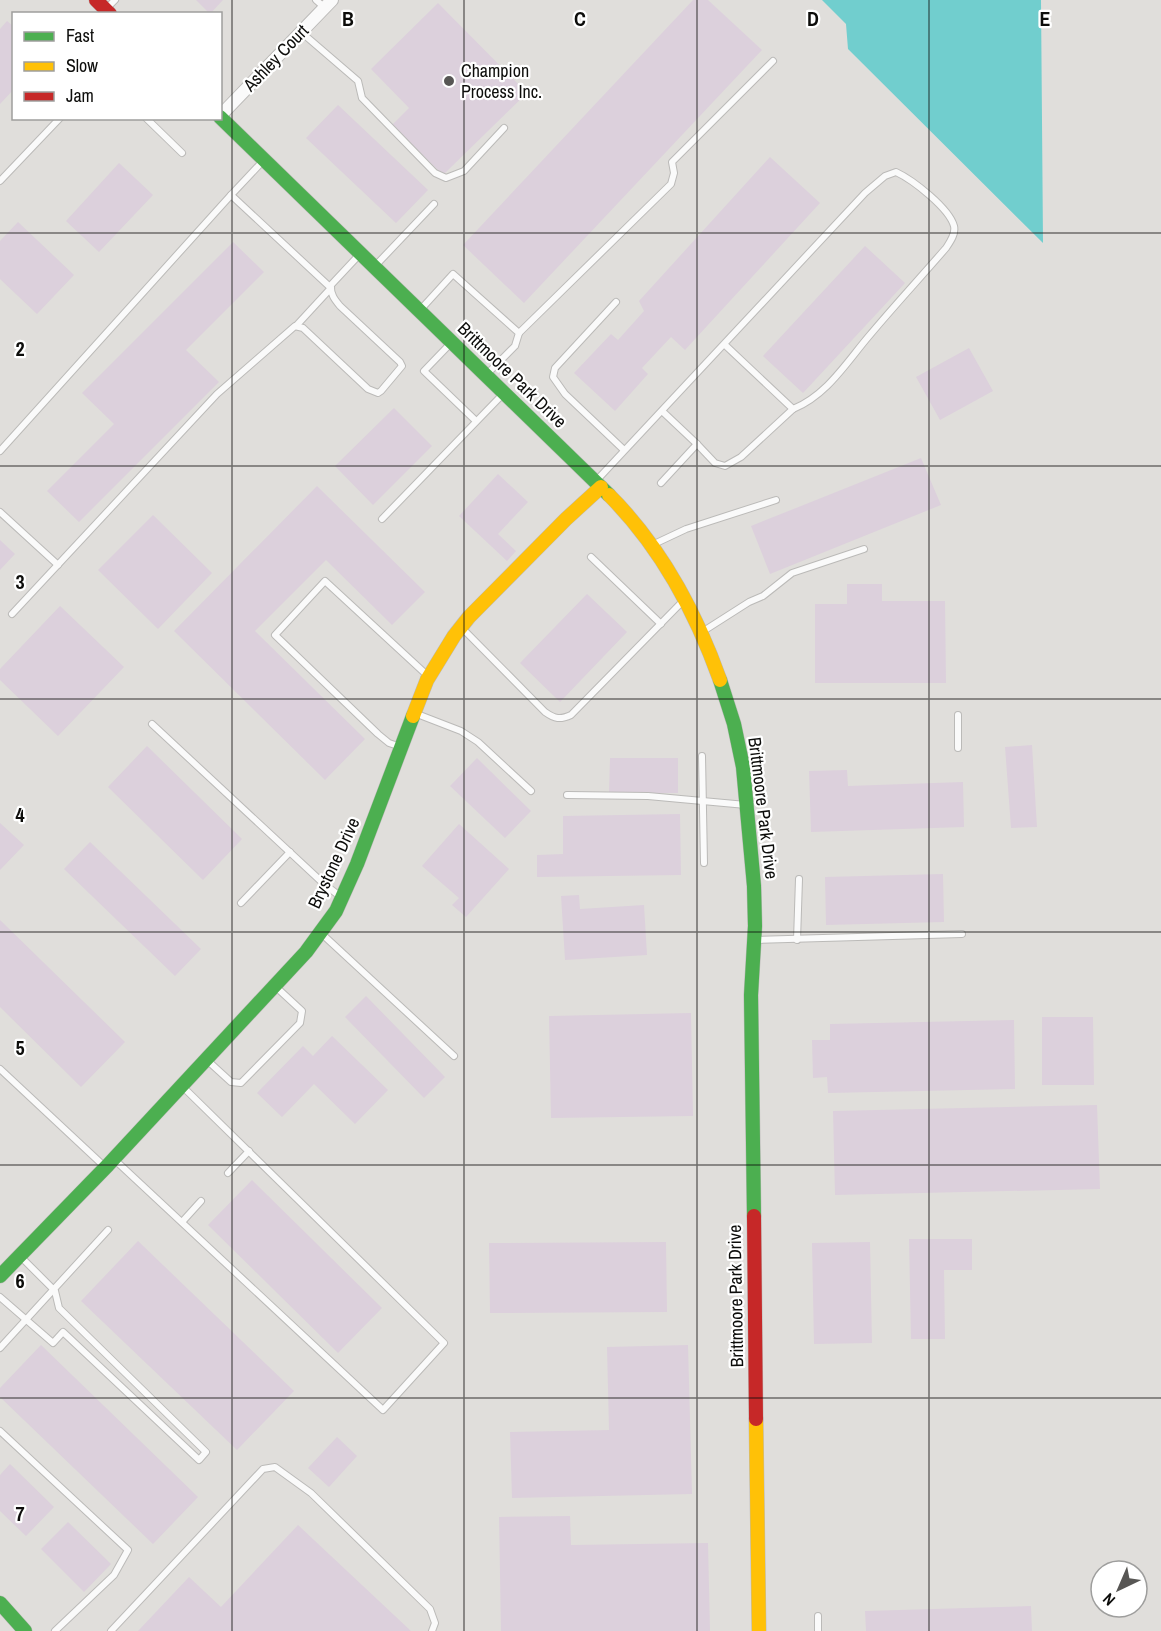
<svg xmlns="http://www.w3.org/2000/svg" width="1161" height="1631" font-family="'Archivo Narrow',sans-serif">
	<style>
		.water { fill: #71cece }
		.building { fill: #dcd0dc }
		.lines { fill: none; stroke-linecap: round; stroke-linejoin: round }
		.lane-casing { stroke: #bbbab8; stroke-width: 8 }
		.street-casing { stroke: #bbbab8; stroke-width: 14 }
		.fast-casing { stroke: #bbbab8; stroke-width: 15 }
		.slow-casing { stroke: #bbbab8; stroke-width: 15 }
		.jam-casing { stroke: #bbbab8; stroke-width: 15 }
		.lane { stroke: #fafafa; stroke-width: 6 }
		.street { stroke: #fafafa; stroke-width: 12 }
		.fast { stroke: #4caf50; stroke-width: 14 }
		.slow { stroke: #ffc107; stroke-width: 14 }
		.jam { stroke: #c62828; stroke-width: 14 }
		.grid { fill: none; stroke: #0d0d0b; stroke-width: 1.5; stroke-opacity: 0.55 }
		.poi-dot { fill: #575654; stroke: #fff; stroke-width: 2 }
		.labels { text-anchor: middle; stroke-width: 4.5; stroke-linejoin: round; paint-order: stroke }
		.street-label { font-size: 18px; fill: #0d0d0b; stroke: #fff }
		.poi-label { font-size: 18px; fill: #0d0d0b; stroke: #fff; text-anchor: start }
		.grid-label { font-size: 20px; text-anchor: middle; font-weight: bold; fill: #0d0d0b; stroke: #fff; stroke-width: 4.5; stroke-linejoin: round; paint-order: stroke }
	</style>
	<rect width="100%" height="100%" fill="#e0dedb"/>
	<!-- water -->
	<polygon class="water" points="822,0 1041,0 1043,243 848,49 846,24"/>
	<!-- building -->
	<g class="building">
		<polygon points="196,0 223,0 210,14"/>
		<polygon points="693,0 708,0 762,50 524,303 463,245"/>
		<polygon points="438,3 527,93 443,175 392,125 409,108 371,69"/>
		<polygon points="7,21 14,27 14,89 0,104 0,29"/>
		<polygon points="338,105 428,190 396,223 306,138"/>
		<polygon points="770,157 820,203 685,350 671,337 642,368 648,374 615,411 574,373 611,334 618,340 644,311 639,301"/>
		<polygon points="119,163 153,195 99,252 66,221"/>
		<polygon points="18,222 74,275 37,314 0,279 0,241"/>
		<polygon points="233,242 264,272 186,350 219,382 79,522 47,491 114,424 82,393"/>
		<polygon points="865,246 905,283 803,393 763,356"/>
		<polygon points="969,348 993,391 940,420 916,377"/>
		<polygon points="394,408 432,446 373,505 335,466"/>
		<polygon points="921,458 941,505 770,574 751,526"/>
		<polygon points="498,474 528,502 498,534 516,551 507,561 459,516"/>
		<polygon points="317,486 425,592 392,625 326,560 255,631 365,739 325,780 174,631"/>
		<polygon points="153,515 212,573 158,629 98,570"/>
		<polygon points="0,540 15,554 0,570"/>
		<polygon points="847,584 882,584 882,601 945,601 946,683 815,683 815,604 847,604"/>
		<polygon points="587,594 627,632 560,702 520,663"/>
		<polygon points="60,606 124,667 58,736 0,680 0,669"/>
		<polygon points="1032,745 1037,827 1011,828 1005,747"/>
		<polygon points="147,746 242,839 203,880 108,787"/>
		<polygon points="477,758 531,811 505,838 450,786"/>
		<polygon points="610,758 678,758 678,793 609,793"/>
		<polygon points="847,770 848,786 963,782 964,827 811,832 809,771"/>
		<polygon points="680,814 681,875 537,877 537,855 563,854 563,816"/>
		<polygon points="0,823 24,845 0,870"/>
		<polygon points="459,824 509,869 466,917 452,905 459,898 422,866"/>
		<polygon points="90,842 201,949 175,976 64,869"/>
		<polygon points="943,874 944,922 826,925 825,877"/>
		<polygon points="579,895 580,909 644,905 647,955 565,960 561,896"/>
		<polygon points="0,920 125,1042 81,1087 0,1007"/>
		<polygon points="366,996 445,1077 424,1098 345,1017"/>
		<polygon points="691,1013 693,1116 551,1118 549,1016"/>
		<polygon points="1042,1017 1093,1017 1094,1085 1042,1085"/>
		<polygon points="1014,1020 1015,1089 828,1093 827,1077 813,1078 812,1040 830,1040 830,1024"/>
		<polygon points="332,1036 388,1090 355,1124 314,1084 282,1117 257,1093 303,1046 313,1056"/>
		<polygon points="1097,1105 1100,1189 835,1195 833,1111"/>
		<polygon points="252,1180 382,1308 338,1353 208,1225"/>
		<polygon points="909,1239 972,1239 972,1270 944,1270 945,1339 911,1339"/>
		<polygon points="138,1241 294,1391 237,1450 81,1301"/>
		<polygon points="666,1242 667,1312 490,1313 489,1243"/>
		<polygon points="870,1242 872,1343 814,1344 812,1243"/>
		<polygon points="41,1345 198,1497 153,1544 0,1397 0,1388"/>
		<polygon points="688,1345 692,1494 512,1498 510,1432 609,1430 607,1347"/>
		<polygon points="337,1437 357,1456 329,1487 308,1468"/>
		<polygon points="10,1464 54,1507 26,1536 0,1511 0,1475"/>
		<polygon points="570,1516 571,1545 708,1543 710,1631 501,1631 499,1517"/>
		<polygon points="68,1522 111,1564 84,1592 41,1549"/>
		<polygon points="298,1525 411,1631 138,1631 189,1577 221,1607"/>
		<polygon points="1031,1606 1032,1631 866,1631 865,1611"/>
	</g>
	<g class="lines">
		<!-- lane casing -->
		<g class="lane-casing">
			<g id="lane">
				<polyline points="316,0 324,7"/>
				<polyline points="106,9 115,0"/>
				<polyline points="301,32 358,81 362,98 435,173 446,178 464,171 504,128"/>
				<polyline points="146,118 182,153"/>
				<polyline points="262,162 231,195 331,288 296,326"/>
				<polyline points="0,181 60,118"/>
				<polyline points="377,264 434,204"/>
				<polyline points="616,302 555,368 553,377 565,394 624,450"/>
				<polyline points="422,308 453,274 519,333 515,346 489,372"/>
				<polyline points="519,333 671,184 674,173 672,162 773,61"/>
				<polyline points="450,344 424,371 476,421"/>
				<polyline points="697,444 715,463 725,466 741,457 793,409"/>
				<polyline points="0,451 231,195"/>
				<path d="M 596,481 L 865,193 L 885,176 L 896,172 C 913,180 949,208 954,226 C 956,234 950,242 946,248 C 921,277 894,306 869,336 C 846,363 827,395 793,409 L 724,344"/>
				<polyline points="661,483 697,444 662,411"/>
				<polyline points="0,512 58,565"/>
				<polyline points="382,519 504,393"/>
				<polyline points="652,545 686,529 776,500"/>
				<polyline points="591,557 661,624"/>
				<path d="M 12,614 L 217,394 L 295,326 L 303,328 L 368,389 L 378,393 L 381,391 L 402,366 L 400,362 L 340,306 C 335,300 330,294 331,285 L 360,254"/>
				<path d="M 463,629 L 545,712 C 555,719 560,720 571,715 L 682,602"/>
				<polyline points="702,632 749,602 763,596 792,573 864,549"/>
				<polyline points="417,714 461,731 478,742 531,791"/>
				<polyline points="958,715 958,748"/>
				<polyline points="152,724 324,884 341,897"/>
				<polyline points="398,746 389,743 378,734 275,635 325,581 428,676"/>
				<polyline points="702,756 704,863"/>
				<polyline points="567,795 648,796 746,805"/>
				<polyline points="241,903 290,852"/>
				<polyline points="322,934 454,1056"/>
				<polyline points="756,940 962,934"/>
				<polyline points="797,940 799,879"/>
				<polyline points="208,1061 231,1082 241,1083 300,1023 302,1011 276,987"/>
				<polyline points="0,1069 105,1167"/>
				<polyline points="116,1161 383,1410 444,1343 183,1087"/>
				<polyline points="228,1173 249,1151"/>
				<polyline points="182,1222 201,1201"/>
				<polyline points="0,1297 53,1343 63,1332 199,1460 206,1452 59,1308 55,1291 21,1257"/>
				<polyline points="0,1348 108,1230"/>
				<polyline points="0,1431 128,1550 114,1575 55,1631"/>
				<polyline points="818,1616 818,1631"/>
				<polyline points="111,1631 263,1469 275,1467 311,1493 430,1609 435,1623 432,1631"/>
			</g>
		</g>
		<!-- street casing -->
		<g class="street-casing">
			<polyline id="street" points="220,116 332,0"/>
		</g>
		<!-- fast casing -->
		<g class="fast-casing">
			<g id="fast">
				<polyline points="220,117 609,495"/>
				<polyline points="720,680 734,724 743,767 754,886 755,926 751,995 754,1216"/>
				<polyline points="0,1276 108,1165 306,952 336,911 357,864 413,716"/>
				<polyline points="0,1603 25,1631"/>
			</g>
		</g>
		<!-- slow casing -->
		<g class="slow-casing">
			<g id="slow">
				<path d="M 609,495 C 660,546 696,613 720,680"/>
				<polyline points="413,716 427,680 454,636 469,617 566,519 601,487"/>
				<polyline points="756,1419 759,1631"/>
			</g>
		</g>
		<!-- jam casing -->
		<g class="jam-casing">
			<g id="jam">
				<polyline points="96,0 110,14"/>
				<polyline points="754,1216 756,1419"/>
			</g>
		</g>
		<!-- lane -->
		<use href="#lane" class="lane"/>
		<!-- street -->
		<use href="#street" class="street"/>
		<!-- fast -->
		<use href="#fast" class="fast"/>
		<!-- slow -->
		<use href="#slow" class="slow"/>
		<!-- jam -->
		<use href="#jam" class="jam"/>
	</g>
	<!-- grid -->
	<path class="grid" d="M 232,0 L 232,1631M 464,0 L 464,1631M 697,0 L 697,1631M 929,0 L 929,1631M 0,233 L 1161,233M 0,466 L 1161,466M 0,699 L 1161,699M 0,932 L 1161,932M 0,1165 L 1161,1165M 0,1398 L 1161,1398"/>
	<!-- markers -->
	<circle class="poi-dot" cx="449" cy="81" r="6"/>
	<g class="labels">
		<!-- street labels -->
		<g class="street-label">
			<text transform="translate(276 58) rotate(-46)" y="6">Ashley Court</text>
			<text transform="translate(512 375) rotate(44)" y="6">Brittmoore Park Drive</text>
			<text transform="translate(763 808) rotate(83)" y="6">Brittmoore Park Drive</text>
			<text transform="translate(334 863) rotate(-65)" y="6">Brystone Drive</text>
			<text transform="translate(736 1296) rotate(-91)" y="6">Brittmoore Park Drive</text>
		</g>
		<!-- poi labels -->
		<g class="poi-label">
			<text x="461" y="77">Champion<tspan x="461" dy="21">Process Inc.</tspan></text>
		</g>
	</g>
	<g class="grid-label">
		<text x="348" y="26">B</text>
		<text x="580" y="26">C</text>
		<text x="813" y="26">D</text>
		<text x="1045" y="26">E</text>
		<text x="20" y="356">2</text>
		<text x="20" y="589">3</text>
		<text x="20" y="822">4</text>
		<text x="20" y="1055">5</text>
		<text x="20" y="1288">6</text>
		<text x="20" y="1521">7</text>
	</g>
	<!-- legend -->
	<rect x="12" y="12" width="210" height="108" fill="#ffffff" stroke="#9e9e9d" stroke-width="1.5"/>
	<rect x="24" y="32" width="30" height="9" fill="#4caf50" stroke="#9e9e9d" stroke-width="1.5"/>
	<text x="66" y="42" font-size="18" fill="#0d0d0b">Fast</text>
	<rect x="24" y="62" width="30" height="9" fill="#ffc107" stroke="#9e9e9d" stroke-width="1.5"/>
	<text x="66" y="72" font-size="18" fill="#0d0d0b">Slow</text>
	<rect x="24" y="92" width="30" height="9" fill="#c62828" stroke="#9e9e9d" stroke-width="1.5"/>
	<text x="66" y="102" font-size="18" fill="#0d0d0b">Jam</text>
	<!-- north arrow -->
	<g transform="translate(1119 1589) rotate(224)"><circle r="28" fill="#ffffff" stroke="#9e9e9d" stroke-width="1.5"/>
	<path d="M0-4.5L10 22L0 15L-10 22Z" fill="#575654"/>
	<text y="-9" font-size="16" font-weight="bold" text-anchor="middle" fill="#0d0d0b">N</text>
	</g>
</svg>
